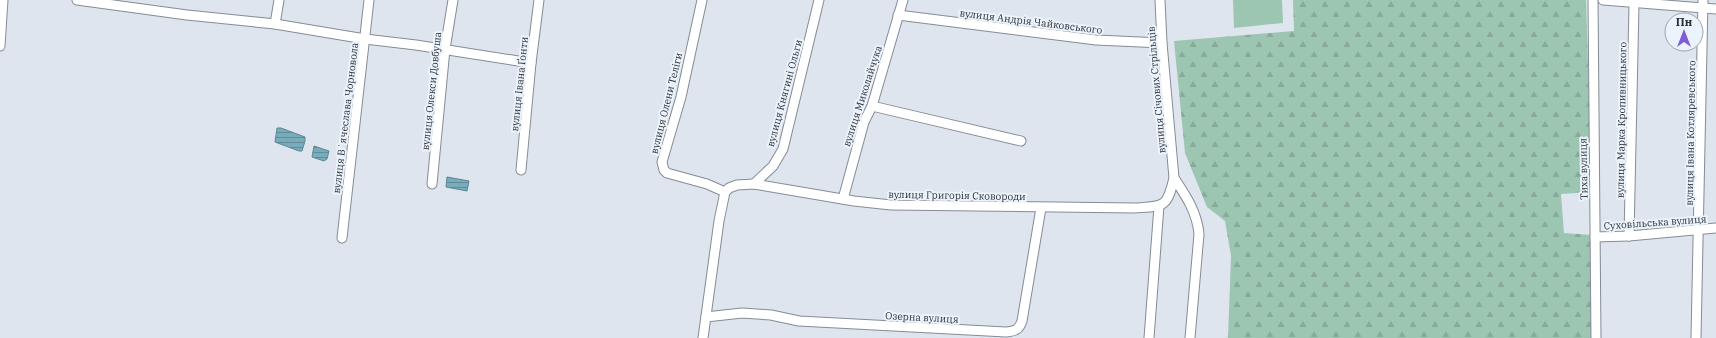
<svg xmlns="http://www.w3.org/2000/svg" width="1716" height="338" font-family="'IBM Plex Serif',serif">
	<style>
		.grass { fill: #9dc6b2 }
		.forest { fill: url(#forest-firs) }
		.water { fill: url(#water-rules); stroke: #608692 }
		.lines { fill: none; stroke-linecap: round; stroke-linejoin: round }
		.minor-casing { stroke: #858c95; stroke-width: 11 }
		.minor { stroke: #fff; stroke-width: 9 }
		.labels { text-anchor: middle; stroke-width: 4; stroke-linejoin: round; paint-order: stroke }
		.street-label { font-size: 10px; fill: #2a2d31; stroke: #ebf3fd }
	</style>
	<defs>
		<pattern id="forest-firs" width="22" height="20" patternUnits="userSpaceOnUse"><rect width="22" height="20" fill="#9dc6b2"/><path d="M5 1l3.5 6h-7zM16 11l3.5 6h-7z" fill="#87aa9a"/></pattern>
		<pattern id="water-rules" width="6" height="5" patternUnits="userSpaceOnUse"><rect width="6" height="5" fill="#77acbb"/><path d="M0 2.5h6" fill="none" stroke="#628c99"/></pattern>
	</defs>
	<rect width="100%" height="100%" fill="#dee5ef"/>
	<!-- grass -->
	<polygon class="grass" points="1233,0 1282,0 1283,23 1234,28"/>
	<!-- forest -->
	<polygon class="forest" points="1293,0 1586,0 1592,192 1561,194 1564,233 1592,235 1591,338 1228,338 1231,256 1225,221 1207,207 1185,153 1174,41 1294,31"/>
	<!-- water -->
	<g class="water">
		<polygon points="277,128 281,128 305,137 305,141 302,151 299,151 275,142"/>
		<polygon points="314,146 329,151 327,159 324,161 312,157"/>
		<polygon points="447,177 469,181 467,191 446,187"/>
	</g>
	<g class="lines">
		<!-- minor casing -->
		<g class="minor-casing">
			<g id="minor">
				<polyline points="77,0 187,15 275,24 365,39 416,45 531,63"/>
				<polyline points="702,0 681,97 662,162 664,170 667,173 707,184 725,192"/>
				<polyline points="1593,0 1596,338"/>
				<polyline points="1603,0 1716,9"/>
				<polyline points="898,15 1096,40 1162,43"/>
				<polyline points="275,24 279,0"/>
				<polyline points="0,46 3,0"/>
				<polyline points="872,106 1021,141"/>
				<polyline points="521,170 531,63 539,0"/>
				<path d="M 1174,178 C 1186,196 1197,212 1199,234 L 1190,338"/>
				<polyline points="432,184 445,49 453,0"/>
				<polyline points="754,184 773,166 783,149 819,0"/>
				<path d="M 725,192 L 729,188 L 737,185 L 754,184 L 854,201 L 891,205 L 1135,208 C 1164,206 1167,208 1174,178 L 1162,43 L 1160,0"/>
				<polyline points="843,199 864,122 872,106 903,0"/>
				<polyline points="1629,236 1634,4"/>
				<polyline points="1595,237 1629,236 1716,228"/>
				<polyline points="342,238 369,0"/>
				<path d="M 706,317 L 742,313 L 771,315 L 799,321 L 1006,332 C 1015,331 1019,330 1022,321 L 1041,208"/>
				<polyline points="703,338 719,221 725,192"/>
				<polyline points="1149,338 1159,206"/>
				<polyline points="1696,338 1703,0"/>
			</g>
		</g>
		<!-- minor -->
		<use href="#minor" class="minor"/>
	</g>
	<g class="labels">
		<!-- street labels -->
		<g class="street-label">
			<text transform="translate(1031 21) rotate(7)" y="4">вулиця Андрія Чайковського</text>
			<text transform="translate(519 84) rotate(-84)" y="4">вулиця Івана Ґонти</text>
			<text transform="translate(1156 90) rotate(-95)" y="4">вулиця Січових Стрільців</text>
			<text transform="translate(431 91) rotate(-84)" y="4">вулиця Олекси Довбуша</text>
			<text transform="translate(784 93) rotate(-75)" y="4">вулиця Княгині Ольги</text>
			<text transform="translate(862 96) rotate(-72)" y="4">вулиця Миколайчука</text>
			<text transform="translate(666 103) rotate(-76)" y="4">вулиця Олени Теліги</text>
			<text transform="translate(345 118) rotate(-83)" y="4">вулиця Вʼячеслава Чорновола</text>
			<text transform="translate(1621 120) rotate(-89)" y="4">вулиця Марка Кропивницького</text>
			<text transform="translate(1690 133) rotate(-89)" y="4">вулиця Івана Котляревського</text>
			<text transform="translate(1583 169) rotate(-91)" y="4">Тиха вулиця</text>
			<text transform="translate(957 195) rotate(1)" y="4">вулиця Григорія Сковороди</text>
			<text transform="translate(1655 222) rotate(-4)" y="4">Суховільська вулиця</text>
			<text transform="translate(922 317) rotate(3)" y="4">Озерна вулиця</text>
		</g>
	</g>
	<!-- north arrow -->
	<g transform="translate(1684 32)"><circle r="19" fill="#ebf3fd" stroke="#9ea4ab"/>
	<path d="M0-3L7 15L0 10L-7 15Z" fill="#7f5dd7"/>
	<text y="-6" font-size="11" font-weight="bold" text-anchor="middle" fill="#2a2d31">Пн</text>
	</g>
</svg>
